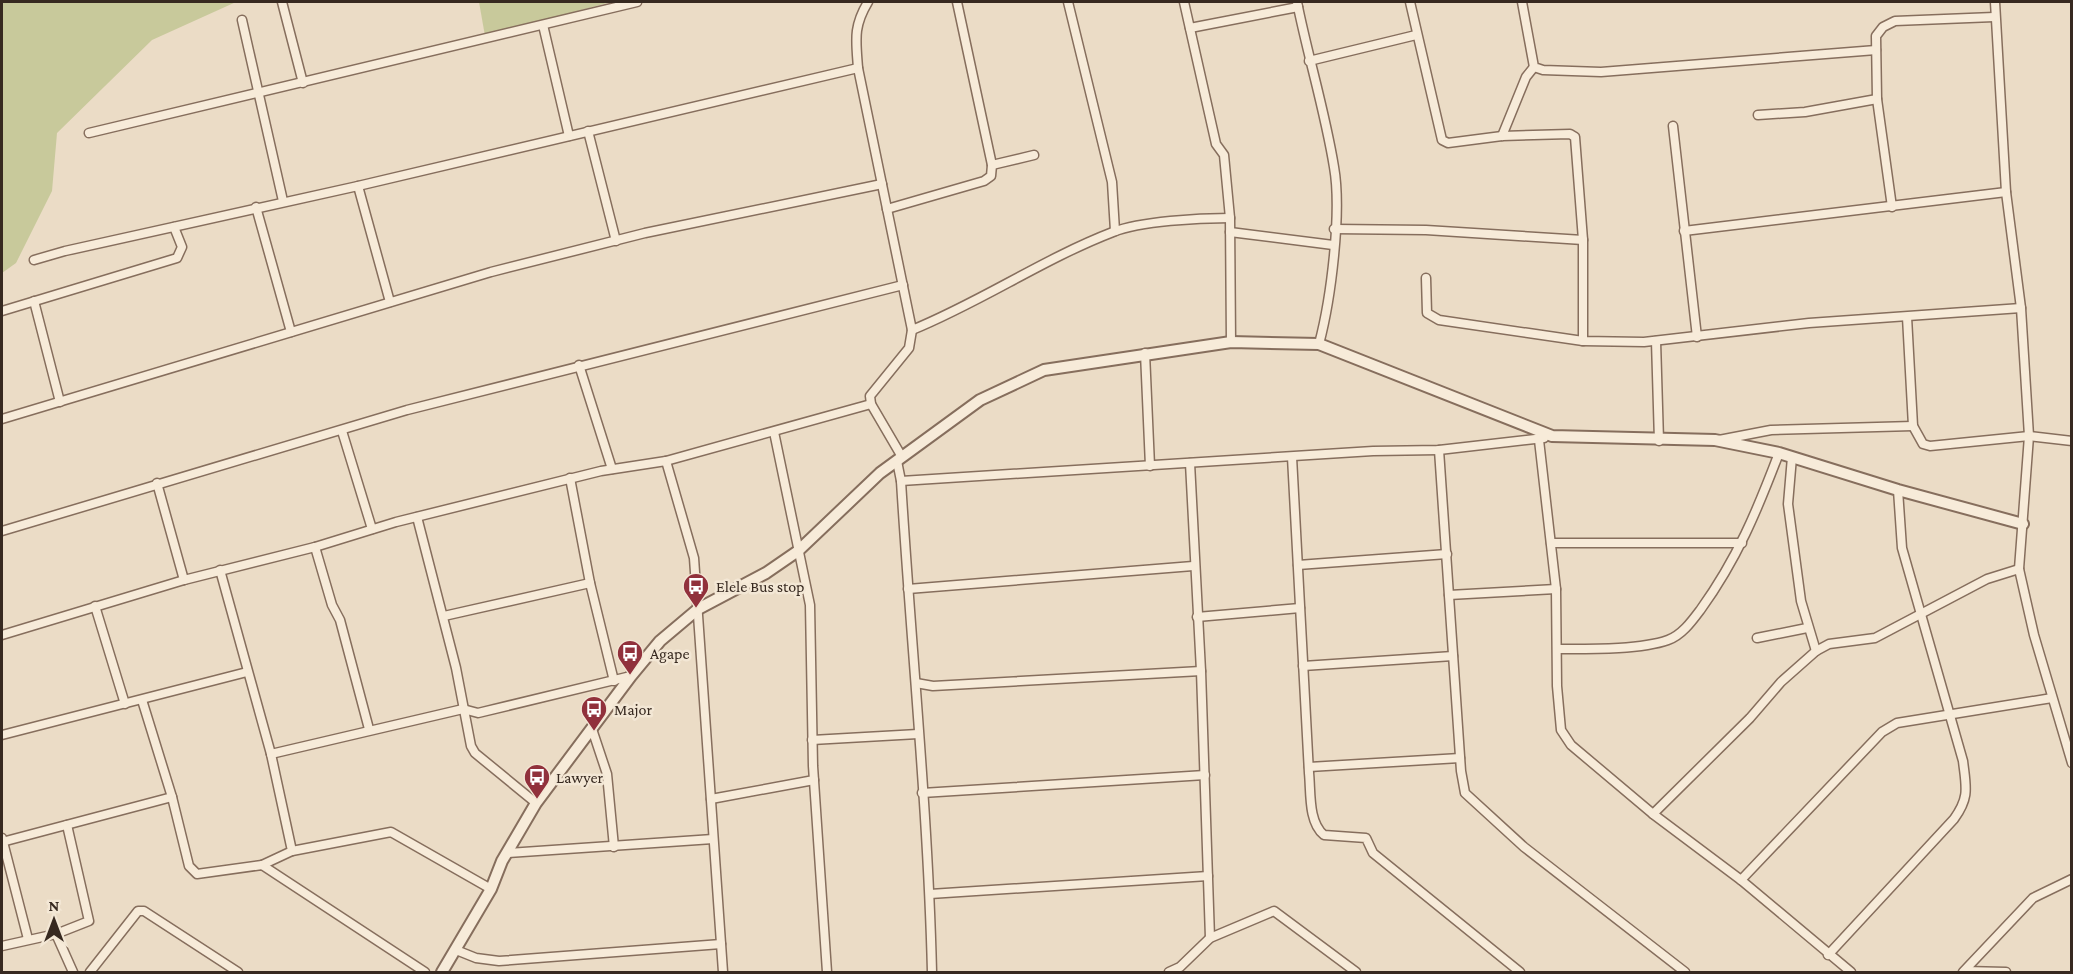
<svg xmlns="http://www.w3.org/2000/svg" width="2073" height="974" font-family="'Crimson Pro',serif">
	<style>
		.green { fill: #c8c99b }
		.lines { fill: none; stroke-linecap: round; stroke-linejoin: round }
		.minor-casing { stroke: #866e5d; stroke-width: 11 }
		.tertiary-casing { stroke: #866e5d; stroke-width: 14 }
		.minor { stroke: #f7ebd9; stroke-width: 8 }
		.tertiary { stroke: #f7ebd9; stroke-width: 10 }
		.labels { text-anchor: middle; stroke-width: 5; stroke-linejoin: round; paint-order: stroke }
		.poi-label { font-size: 16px; fill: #372920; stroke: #f3e7d5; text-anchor: start }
	</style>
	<rect width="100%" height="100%" fill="#ebdcc6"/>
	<!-- green -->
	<g class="green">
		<polygon points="2,2 236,2 152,40 57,133 52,191 16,263 2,273"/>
		<polygon points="479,2 611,2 485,36"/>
	</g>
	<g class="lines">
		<!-- minor casing -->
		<g class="minor-casing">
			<g id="minor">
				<polyline points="282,2 303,83"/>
				<path d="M 868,2 C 853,27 856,40 858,68 L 912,330 L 909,348 L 870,396 L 871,404 L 902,457"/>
				<polyline points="1068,2 1112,182 1115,231"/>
				<polyline points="1184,2 1216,144 1224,155 1230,218 1231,342"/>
				<path d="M 1297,2 C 1308,57 1325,111 1334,167 C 1342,212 1331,299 1319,344"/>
				<polyline points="1410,2 1442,140 1448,143 1502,136 1570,134 1575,137 1583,240 1583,341"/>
				<polyline points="1522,2 1534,67 1543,70 1601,72 1876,50"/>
				<polyline points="1995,2 2006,192 2021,308 2029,436 2019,569 2034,635 2072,763"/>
				<polyline points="242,20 283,201"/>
				<polyline points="543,25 569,136"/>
				<polyline points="1190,28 1298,7"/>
				<polyline points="1309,61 1416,35"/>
				<polyline points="1758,115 1805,112 1877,99"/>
				<polyline points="1673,126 1697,337"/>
				<polyline points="588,131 616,241"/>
				<polyline points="89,133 637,2"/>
				<polyline points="1502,136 1526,77 1534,67"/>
				<polyline points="992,165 1034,155"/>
				<polyline points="358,186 390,302"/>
				<polyline points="256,207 291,332"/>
				<polyline points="1892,207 1877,99 1876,36 1883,27 1895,21 1994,17"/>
				<polyline points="887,209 984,181 991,176 992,165 957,2"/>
				<polyline points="1334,229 1426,230 1583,240"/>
				<polyline points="1684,231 2006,192"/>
				<polyline points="1230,232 1333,245"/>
				<polyline points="34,260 65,251 358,186 858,68"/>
				<polyline points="1426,278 1427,313 1439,320 1583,341 1644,342 1809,323 2021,308"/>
				<polyline points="34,301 60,402"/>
				<polyline points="2,311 177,258 182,247 174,227"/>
				<polyline points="1907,317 1913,426 1923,444 1930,446 2029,436 2072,441"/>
				<path d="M 912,330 C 981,302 1043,259 1113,232 C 1141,221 1199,218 1230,218"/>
				<polyline points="1656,341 1659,441"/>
				<polyline points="1145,353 1150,466"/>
				<polyline points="579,365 612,469"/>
				<polyline points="2,419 491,272 645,233 882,184"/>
				<polyline points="342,431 372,529"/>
				<polyline points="774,432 810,605 813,766 827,972"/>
				<polyline points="1539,440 1556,589 1557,686 1561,730 1571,745 1653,814 1750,718 1781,682 1816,651 1829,644 1875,638 1987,579 2019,569"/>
				<polyline points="1719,440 1771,430 1913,426"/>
				<polyline points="1439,450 1461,771 1465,793 1524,847 1685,972"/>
				<path d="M 1292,457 L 1309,773 C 1311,792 1308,822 1324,835 L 1366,838 L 1373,853 L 1520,972"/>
				<polyline points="1792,457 1788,504 1801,601 1816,651"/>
				<polyline points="666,461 694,558 723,972"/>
				<path d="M 897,461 L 901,481 C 911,645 928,809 932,972"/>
				<polyline points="1190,463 1201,671 1210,938"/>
				<polyline points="570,478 590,583 614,681"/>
				<polyline points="901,481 1373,451 1439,450 1544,438"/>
				<polyline points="157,483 184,580"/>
				<polyline points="417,517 456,668 471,746 475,753 536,803"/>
				<polyline points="2,531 407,410 903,285"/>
				<polyline points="1551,543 1742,543"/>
				<polyline points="315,547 332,605 340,620 369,729"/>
				<polyline points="1298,565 1447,554"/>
				<polyline points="220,570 271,754 292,851 262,865"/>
				<polyline points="908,589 1193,566"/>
				<polyline points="1449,595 1556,589"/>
				<polyline points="95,606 125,704"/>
				<polyline points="444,616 590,583"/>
				<polyline points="1197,617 1300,608"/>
				<polyline points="2,635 184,580 315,547 396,522 601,471 666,461 871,404"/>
				<polyline points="1757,638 1807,628"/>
				<path d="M 1558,649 C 1588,649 1640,650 1668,640 C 1682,635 1692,621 1701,609 C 1737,559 1757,511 1779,453"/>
				<polyline points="1303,666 1453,656"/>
				<polyline points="916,683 933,686 1201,671"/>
				<polyline points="142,700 172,797 189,866 197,874 262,865 425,972"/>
				<polyline points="592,729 607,774 614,847"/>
				<polyline points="2,735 247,672"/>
				<polyline points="812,740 918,734"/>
				<polyline points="271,754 463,709 478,713 631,676"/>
				<polyline points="1309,767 1460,758"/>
				<polyline points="922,793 1205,775"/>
				<polyline points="711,799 814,780"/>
				<polyline points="1653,814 1741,880 1851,972"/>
				<polyline points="2,838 28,939"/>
				<polyline points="2,842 172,797"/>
				<polyline points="292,851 391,832 491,889"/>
				<polyline points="508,853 713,839"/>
				<polyline points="1741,880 1882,732 1897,723 2052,698"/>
				<polyline points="930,894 1208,876"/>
				<polyline points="56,934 73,972"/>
				<polyline points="2,946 56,934 89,921 67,825"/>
				<polyline points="456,950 476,958 499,961 721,944"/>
				<path d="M 1828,955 L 1954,819 C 1970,797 1966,787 1963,761 L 1902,548 L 1898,490"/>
				<polyline points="1965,971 2006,972"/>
				<polyline points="90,972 138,911 144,911 238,972"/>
				<polyline points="1169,972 1180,967 1210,938 1274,911 1356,972"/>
				<polyline points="1963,972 2033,898 2072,879"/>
			</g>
		</g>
		<!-- tertiary casing -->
		<g class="tertiary-casing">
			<polyline id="tertiary" points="442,972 491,889 502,861 536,803 631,676 660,641 698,609 766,573 798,551 880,473 980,400 1044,370 1231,342 1319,344 1552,436 1715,440 1779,453 1898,490 2023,524"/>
		</g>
		<!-- minor -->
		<use href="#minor" class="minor"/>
		<!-- tertiary -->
		<use href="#tertiary" class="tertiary"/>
	</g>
	<!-- icons -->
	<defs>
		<g id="bus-pin" transform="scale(1.35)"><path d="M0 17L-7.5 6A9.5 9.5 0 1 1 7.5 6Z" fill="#91313c" stroke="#f3e7d5"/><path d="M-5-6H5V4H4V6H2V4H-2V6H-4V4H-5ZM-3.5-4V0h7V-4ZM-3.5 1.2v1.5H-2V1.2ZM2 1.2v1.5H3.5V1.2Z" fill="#fff"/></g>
	</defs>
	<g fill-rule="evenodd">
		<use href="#bus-pin" x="696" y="586"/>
		<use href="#bus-pin" x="630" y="653"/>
		<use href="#bus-pin" x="594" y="709"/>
		<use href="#bus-pin" x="537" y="777"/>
	</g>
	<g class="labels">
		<!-- poi labels -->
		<g class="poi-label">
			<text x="716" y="592">Elele Bus stop</text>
			<text x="650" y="659">Agape</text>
			<text x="614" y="715">Major</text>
			<text x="556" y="783">Lawyer</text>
		</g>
	</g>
	<!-- border -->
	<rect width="2073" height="974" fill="none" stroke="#372920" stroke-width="6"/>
	<!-- north arrow -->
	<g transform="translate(54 920)" stroke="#f3e7d5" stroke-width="4.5" paint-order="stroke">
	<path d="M0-4.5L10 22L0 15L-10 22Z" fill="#372920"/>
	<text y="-9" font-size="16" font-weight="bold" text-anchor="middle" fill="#372920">N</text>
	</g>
</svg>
